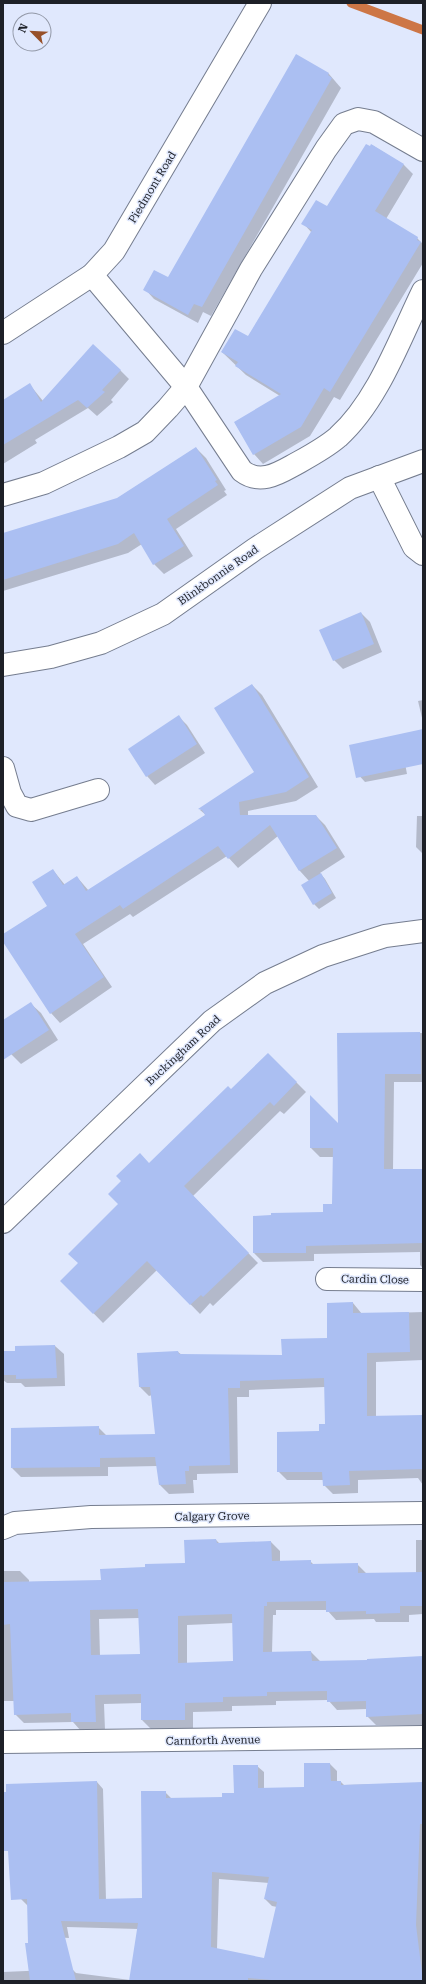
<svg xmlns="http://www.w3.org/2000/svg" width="426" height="1984" font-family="'Roboto Serif',serif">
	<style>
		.shadow { fill: #0003; fill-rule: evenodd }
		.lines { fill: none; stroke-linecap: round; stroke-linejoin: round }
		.stream { stroke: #cd7646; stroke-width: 9 }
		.building { fill: #abbff2; fill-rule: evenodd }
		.minor-casing { stroke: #757d8f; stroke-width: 24 }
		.minor { stroke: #fff; stroke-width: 22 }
		.labels { text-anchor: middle; stroke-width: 3; stroke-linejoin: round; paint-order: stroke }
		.street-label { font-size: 11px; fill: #1d2027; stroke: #e0e8fd }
	</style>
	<rect width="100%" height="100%" fill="#e0e8fd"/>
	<!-- shadow -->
	<g class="shadow">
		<polygon points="297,56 329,74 341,88 211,316 203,312 198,323 154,299 145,289 169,279"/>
		<polygon points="372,145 404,165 413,174 386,219 417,238 423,244 423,263 340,400 334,397 310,436 263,464 254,454 235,423 280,396 246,375 222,352 248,337 312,233 303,223 327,208"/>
		<polygon points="120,370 129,379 111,400 113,402 97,416 88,408 35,440 37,443 3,464 3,401 30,385 43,401"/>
		<polygon points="196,448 206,458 226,490 224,491 227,495 176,529 193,556 164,574 154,564 142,544 128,553 3,591 3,534 117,499"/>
		<polygon points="361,613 370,622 382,652 343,669 334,660"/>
		<polygon points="252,685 262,695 318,787 296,801 248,811 248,816 316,816 325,825 345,857 320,873 325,879 336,898 319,909 314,904 309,881 300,871 278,836 238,868 227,856 133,917 130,914 83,944 112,987 60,1023 51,1013 3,940 3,935 48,906 53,870 65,885 77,877 89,891 206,815 200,810 256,772"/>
		<polygon points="423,700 423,722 418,701"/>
		<polygon points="179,717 187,725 205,753 155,785 147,776"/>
		<polygon points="402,747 407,774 365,782 356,772"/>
		<polygon points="417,816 423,816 423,854 416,847"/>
		<polygon points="31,1004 41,1013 58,1040 21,1064 11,1054 3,1041 3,1022"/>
		<polygon points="423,1033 423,1082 394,1082 393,1170 423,1170 423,1268 420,1265 420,1252 314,1254 314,1261 263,1262 254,1253 324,1212 333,1205 334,1157 320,1157 311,1148 339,1125 338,1034"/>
		<polygon points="268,1054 306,1092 284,1114 280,1111 193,1196 258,1263 213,1306 210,1303 200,1314 157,1270 103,1323 62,1281 79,1263 150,1164 232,1091"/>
		<polygon points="353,1303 362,1314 423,1312 423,1360 376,1362 376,1417 423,1416 423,1485 418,1478 358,1480 358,1493 333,1494 324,1485 324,1480 287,1480 278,1471 326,1425 325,1387 249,1390 249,1397 237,1397 238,1473 197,1474 197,1480 193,1480 194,1493 169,1494 160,1485 158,1466 108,1467 108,1476 21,1477 12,1468 98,1427 107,1436 156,1435 152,1395 149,1396 140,1387 178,1352 182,1355 283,1356 328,1339"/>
		<polygon points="55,1346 64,1354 65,1386 25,1387 21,1383 7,1383 3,1380 3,1352 16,1352 16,1347"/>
		<path d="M 216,1540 L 220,1544 L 271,1542 L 280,1551 L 280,1562 L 310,1561 L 314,1565 L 357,1564 L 366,1573 L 416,1573 L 416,1540 L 423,1540 L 423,1614 L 409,1615 L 409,1622 L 376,1622 L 374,1619 L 336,1620 L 327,1610 L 276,1610 L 276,1615 L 273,1615 L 272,1653 L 311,1652 L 320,1661 L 368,1661 L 423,1657 L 423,1725 L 376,1725 L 367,1716 L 367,1709 L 337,1710 L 328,1700 L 276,1701 L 276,1705 L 232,1706 L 232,1711 L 193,1712 L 193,1728 L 151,1729 L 142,1720 L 142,1703 L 104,1704 L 105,1730 L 81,1731 L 73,1722 L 24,1723 L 15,1714 L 14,1701 L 3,1701 L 3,1571 L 20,1571 L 29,1580 L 29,1582 L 102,1581 L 146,1568 L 186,1564 ZM 139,1618 L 141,1655 L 100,1656 L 99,1619 ZM 233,1623 L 234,1662 L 187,1664 L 187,1625 Z"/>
		<path d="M 330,1764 L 337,1771 L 337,1782 L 341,1782 L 344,1785 L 423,1783 L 423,1981 L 3,1981 L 3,1972 L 72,1969 L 76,1973 L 130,1980 L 138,1929 L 67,1927 L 69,1938 L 36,1936 L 28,1906 L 21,1899 L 97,1782 L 103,1789 L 106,1900 L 143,1899 L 165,1792 L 172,1799 L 223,1798 L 235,1794 L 257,1766 L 264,1772 L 264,1789 L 305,1788 ZM 219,1879 L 269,1883 L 265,1899 L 272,1906 L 277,1907 L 265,1959 L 217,1949 Z"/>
	</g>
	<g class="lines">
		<!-- stream -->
		<polyline class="stream" points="351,3 423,30"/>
	</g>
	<!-- building -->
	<g class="building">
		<polygon points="296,54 329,73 328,75 332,78 202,307 194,304 188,315 143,290 154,270 168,277"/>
		<polygon points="366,144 370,146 371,144 404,164 375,211 418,237 417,240 421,242 330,392 324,388 301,427 253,455 234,422 281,394 235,366 238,362 221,352 235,329 248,336 312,230 301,224 316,200 327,206"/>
		<polygon points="93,344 121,370 102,390 105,392 87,408 78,400 3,445 3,400 30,383 41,402"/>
		<polygon points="196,447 217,480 215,481 218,485 167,519 184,546 153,565 134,533 118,544 3,580 3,533 117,498"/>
		<polygon points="361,612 374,644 333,661 319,630"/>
		<polygon points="252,684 309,777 286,792 239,802 240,815 316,815 337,848 299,871 270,825 228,859 218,846 138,899 123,909 120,905 75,934 104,977 50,1014 3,942 3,934 47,906 32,882 53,869 63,885 77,876 86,891 205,815 202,810 198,809 254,772 214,708"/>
		<polygon points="179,715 197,744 146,777 128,749"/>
		<polygon points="423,729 423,764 356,778 349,745"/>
		<polygon points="321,873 332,893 313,905 301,885"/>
		<polygon points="31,1002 49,1030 3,1060 3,1020"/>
		<polygon points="420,1032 421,1074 385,1074 384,1169 423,1169 423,1243 306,1246 306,1253 253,1253 253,1216 271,1215 271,1213 323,1212 323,1204 332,1204 333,1148 310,1148 310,1095 338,1123 337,1033"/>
		<polygon points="268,1053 297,1082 274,1106 270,1102 184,1186 249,1253 203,1297 201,1295 190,1305 147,1261 93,1314 60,1281 78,1263 68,1254 118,1204 108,1194 121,1181 116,1176 140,1153 149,1163 228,1086 231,1089"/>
		<polygon points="353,1302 353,1313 409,1312 410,1352 367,1353 367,1416 423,1415 423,1469 349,1471 350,1485 323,1486 322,1472 277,1472 277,1432 319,1431 319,1424 325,1424 324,1378 240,1381 240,1388 228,1388 230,1465 189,1466 189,1471 185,1471 186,1484 159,1485 155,1457 100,1458 100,1467 11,1468 11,1428 99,1426 99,1435 155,1434 150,1387 139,1387 137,1353 178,1351 179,1354 282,1355 281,1339 327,1338 327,1303"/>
		<polygon points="55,1345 57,1378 16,1379 16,1375 3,1375 3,1351 15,1351 15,1346"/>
		<path d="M 216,1539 L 217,1543 L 271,1541 L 272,1561 L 311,1560 L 311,1564 L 358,1563 L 358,1573 L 423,1572 L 423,1606 L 400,1606 L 400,1613 L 366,1614 L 366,1611 L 326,1612 L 326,1601 L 267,1602 L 267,1606 L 264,1606 L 263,1652 L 311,1651 L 312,1661 L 367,1660 L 367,1659 L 423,1656 L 423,1714 L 366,1717 L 366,1701 L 327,1702 L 327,1691 L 267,1692 L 267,1696 L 223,1697 L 223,1702 L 185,1703 L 185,1720 L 141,1720 L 141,1694 L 95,1695 L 96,1722 L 71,1722 L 71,1713 L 14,1715 L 10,1624 L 3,1625 L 3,1582 L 101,1580 L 100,1569 L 145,1567 L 145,1564 L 185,1563 L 184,1540 ZM 138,1609 L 140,1654 L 91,1655 L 90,1610 ZM 232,1614 L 233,1661 L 178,1663 L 178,1616 Z"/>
		<path d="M 304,1763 L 330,1763 L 331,1781 L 341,1781 L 341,1785 L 423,1782 L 423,1824 L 420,1824 L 416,1925 L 423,1981 L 283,1981 L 248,1978 L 248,1981 L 129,1981 L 138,1923 L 61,1921 L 76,1981 L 30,1981 L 25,1943 L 28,1943 L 27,1899 L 11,1900 L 8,1851 L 3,1851 L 3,1792 L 6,1792 L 6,1784 L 97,1781 L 99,1899 L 142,1898 L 141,1791 L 166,1791 L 166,1798 L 222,1797 L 222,1793 L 234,1793 L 233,1765 L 258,1765 L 258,1788 L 304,1787 ZM 212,1872 L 269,1877 L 264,1899 L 277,1902 L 264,1958 L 211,1947 Z"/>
	</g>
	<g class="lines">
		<!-- minor casing -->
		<g class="minor-casing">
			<g id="minor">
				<path d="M 92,275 L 186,387 L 242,471 C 259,484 276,475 292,466 C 308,457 324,449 338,437 C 378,401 400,338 423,291"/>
				<polyline points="3,333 92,275 114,251 260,3"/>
				<polyline points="379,477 414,547 423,554"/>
				<polyline points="3,495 44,483 119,447 145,432 168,408 186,387 251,269 326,149 344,124 358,119 374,122 423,150"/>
				<polyline points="3,665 51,657 101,643 163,614 255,549 350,488 423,461"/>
				<polyline points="3,768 10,793 17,806 31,810 98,790"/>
				<polyline points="3,1222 212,1021 265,983 323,956 385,936 423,931"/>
				<polyline points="327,1279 423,1280"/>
				<polyline points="3,1528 15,1523 91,1517 423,1513"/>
				<polyline points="3,1742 423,1737"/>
			</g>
		</g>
		<!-- minor -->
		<use href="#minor" class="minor"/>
	</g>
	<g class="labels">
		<!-- street labels -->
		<g class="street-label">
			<text transform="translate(152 187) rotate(-59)" y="4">Piedmont Road</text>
			<text transform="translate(218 575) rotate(-35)" y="4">Blinkbonnie Road</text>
			<text transform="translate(183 1050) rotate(-43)" y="4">Buckingham Road</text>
			<text transform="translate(375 1279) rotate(1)" y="4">Cardin Close</text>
			<text transform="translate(212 1516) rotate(-1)" y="4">Calgary Grove</text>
			<text transform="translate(213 1740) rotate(-1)" y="4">Carnforth Avenue</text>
		</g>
	</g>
	<!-- border -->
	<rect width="426" height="1984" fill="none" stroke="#1d2027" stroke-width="8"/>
	<!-- north arrow -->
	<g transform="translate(32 32) rotate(294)"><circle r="19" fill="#e0e8fd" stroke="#9298a7"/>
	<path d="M0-3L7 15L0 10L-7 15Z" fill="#975029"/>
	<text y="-6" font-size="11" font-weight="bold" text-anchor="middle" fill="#1d2027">N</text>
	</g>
</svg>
